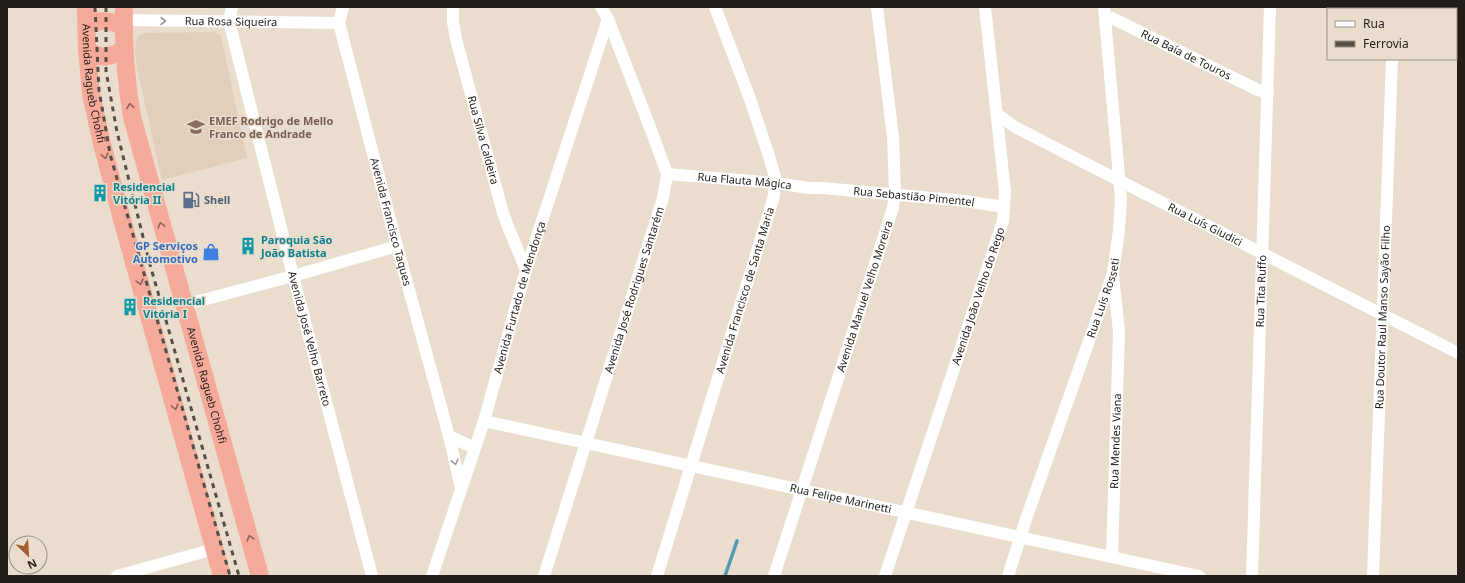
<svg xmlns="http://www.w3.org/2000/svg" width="1465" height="583" font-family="'Noto Sans',sans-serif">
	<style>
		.built { fill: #e1cfbb }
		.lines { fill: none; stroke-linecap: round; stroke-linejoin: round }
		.stream { stroke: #5297b8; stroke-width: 3.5 }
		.minor { stroke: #fff; stroke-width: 12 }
		.highway { stroke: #f6aa99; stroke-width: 18 }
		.rail { stroke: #564f47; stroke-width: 3; stroke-dasharray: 5 5; stroke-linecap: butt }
		.oneway { stroke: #9c9997 }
		.oneway2 { stroke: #8c6458 }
		.labels { text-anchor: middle; stroke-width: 3; stroke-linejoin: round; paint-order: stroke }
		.street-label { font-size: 11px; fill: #221d18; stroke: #eaddcd }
		.education-label { font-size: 11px; font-weight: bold; fill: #785e54; stroke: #eaddcd; text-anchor: start }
		.culture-label { font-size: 11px; font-weight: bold; fill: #0d838f; stroke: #eaddcd; text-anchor: start }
		.service-label { font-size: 11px; font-weight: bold; fill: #4e5e75; stroke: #eaddcd; text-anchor: start }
		.shop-label { font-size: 11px; font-weight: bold; fill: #366cbe; stroke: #eaddcd; text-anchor: end }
	</style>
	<rect width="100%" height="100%" fill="#eaddcd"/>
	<!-- built -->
	<polygon class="built" points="215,32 221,36 247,158 162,180 137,68 135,51 137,36 144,33"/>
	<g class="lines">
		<!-- stream -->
		<polyline class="stream" points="725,576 737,541"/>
		<!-- minor -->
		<g class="minor">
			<path id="s1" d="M 232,7 L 229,21 L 293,276 L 372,576"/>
			<path id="s2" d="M 343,7 L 339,23 L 397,246 L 449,436 L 461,488"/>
			<path id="s3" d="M 453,7 L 453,22 L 456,39 L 503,213 L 509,229 L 526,270"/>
			<polyline points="1400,7 1404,9"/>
			<path id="s4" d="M 1105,16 L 1112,18 L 1258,90 L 1268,93"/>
			<path id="s5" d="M 124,20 L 339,23"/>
			<polyline points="1456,35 1458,36"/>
			<path id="s6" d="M 997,114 L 1015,127 L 1120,181 L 1458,353"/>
			<path id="s7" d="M 667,174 L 775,183 L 809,188 L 823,188 L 965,201 L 1004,207"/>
			<polyline points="184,305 293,276 397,246"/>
			<path id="s8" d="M 484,421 L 1199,576"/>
			<polyline points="449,436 470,446 475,446"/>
			<path id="s9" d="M 1112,557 L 1119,332 L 1113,275"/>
			<polyline points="117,576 214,549"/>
			<path id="s10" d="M 432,576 L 484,421 L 526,270 L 608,19"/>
			<path id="s11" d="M 544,576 L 663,198 L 667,174 L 653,135 L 608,19 L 601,7"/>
			<path id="s12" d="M 657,576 L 774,196 L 775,177 L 769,156 L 750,99 L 715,7"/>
			<path id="s13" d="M 774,576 L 893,208 L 895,192 L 893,137 L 877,7"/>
			<path id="s14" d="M 885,576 L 1003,221 L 1005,192 L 985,7"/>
			<path id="s15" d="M 1008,576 L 1026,519 L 1113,273 L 1119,230 L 1121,199 L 1104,7"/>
			<path id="s16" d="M 1252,576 L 1270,7"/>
			<path id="s17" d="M 1373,576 L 1392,59"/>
		</g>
		<!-- highway -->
		<g class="highway">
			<path id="s18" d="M 86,7 L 87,49 L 91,94 L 102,144 L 123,223 L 222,576"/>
			<path id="s19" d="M 124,7 C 123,44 126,81 132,117 L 260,576"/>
			<path d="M 86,25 C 101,20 108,19 123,27"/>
			<path d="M 87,49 C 102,61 108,57 124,50"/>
		</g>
		<!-- rail -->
		<g class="rail">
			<polyline points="95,7 99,90 110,154 230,576"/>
			<polyline points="106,7 106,71 117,132 149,261 239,576"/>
		</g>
	</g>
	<!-- one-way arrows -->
	<defs><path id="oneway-chevron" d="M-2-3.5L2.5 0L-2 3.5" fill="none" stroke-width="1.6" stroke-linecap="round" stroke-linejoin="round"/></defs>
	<g class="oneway">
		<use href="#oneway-chevron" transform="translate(163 21)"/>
		<use href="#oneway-chevron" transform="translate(455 462) rotate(77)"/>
	</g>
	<g class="oneway2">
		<use href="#oneway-chevron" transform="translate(130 106) rotate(-99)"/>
		<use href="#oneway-chevron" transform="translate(105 156) rotate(75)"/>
		<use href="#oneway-chevron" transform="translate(161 225) rotate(-105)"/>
		<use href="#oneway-chevron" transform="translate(140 282) rotate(74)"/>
		<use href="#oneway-chevron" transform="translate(175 407) rotate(75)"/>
		<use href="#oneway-chevron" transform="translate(250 538) rotate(-106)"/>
	</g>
	<!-- icons -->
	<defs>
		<g id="school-bare" transform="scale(1.38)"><path d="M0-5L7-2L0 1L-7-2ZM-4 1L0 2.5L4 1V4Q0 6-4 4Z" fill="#8d6e63" stroke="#eaddcd" stroke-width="2.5" paint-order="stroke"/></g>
		<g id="building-bare" transform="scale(1.38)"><path d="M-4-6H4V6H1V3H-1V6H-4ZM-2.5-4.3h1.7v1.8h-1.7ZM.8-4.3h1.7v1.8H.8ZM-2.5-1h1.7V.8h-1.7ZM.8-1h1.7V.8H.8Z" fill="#0f9aa8" stroke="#eaddcd" stroke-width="2.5" paint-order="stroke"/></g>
		<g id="fuel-bare" transform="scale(1.38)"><path d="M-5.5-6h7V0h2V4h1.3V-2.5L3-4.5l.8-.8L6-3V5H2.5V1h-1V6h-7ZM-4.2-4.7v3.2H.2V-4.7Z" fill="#5c6f8a" stroke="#eaddcd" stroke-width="2.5" paint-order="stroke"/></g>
		<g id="shop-bare" transform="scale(1.38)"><path d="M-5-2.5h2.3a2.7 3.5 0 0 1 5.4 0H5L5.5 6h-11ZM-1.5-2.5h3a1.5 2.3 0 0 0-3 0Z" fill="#3f7fe0" stroke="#eaddcd" stroke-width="2.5" paint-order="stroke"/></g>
	</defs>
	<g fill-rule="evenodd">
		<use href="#school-bare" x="196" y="127"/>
		<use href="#building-bare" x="100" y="193"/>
		<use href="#fuel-bare" x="191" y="200"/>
		<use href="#building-bare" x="248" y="246"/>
		<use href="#shop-bare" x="211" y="252"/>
		<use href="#building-bare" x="130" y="307"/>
	</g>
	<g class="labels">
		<!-- street labels -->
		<g class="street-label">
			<text dy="4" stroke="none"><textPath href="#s5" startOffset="107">Rua Rosa Siqueira</textPath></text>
			<text dy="4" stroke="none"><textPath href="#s4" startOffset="90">Rua Baía de Touros</textPath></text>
			<text dy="4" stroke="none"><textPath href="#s18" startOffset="77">Avenida Ragueb Chohfi</textPath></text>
			<text dy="4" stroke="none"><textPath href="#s3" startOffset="137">Rua Silva Caldeira</textPath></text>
			<text dy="4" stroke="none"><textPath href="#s7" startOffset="78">Rua Flauta Mágica</textPath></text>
			<text dy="4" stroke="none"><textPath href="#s7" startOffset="248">Rua Sebastião Pimentel</textPath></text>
			<text dy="4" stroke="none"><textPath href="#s2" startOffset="222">Avenida Francisco Taques</textPath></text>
			<text dy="4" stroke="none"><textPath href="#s6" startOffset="236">Rua Luís Giudici</textPath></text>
			<text dy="4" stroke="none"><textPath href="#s11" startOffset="300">Avenida José Rodrigues Santarém</textPath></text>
			<text dy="4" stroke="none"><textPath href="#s12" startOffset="299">Avenida Francisco de Santa Maria</textPath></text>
			<text dy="4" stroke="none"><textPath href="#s16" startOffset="285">Rua Tita Ruffo</textPath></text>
			<text dy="4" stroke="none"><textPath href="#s13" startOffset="294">Avenida Manuel Velho Moreira</textPath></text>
			<text dy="4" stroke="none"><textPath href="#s14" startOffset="295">Avenida João Velho do Rego</textPath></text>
			<text dy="4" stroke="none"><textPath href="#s10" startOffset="292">Avenida Furtado de Mendonça</textPath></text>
			<text dy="4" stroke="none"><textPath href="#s15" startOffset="294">Rua Luís Rosseti</textPath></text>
			<text dy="4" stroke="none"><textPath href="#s17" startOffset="259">Rua Doutor Raul Manso Sayão Filho</textPath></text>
			<text dy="4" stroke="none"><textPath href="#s1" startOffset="342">Avenida José Velho Barreto</textPath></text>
			<text dy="4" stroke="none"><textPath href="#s19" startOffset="389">Avenida Ragueb Chohfi</textPath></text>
			<text dy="4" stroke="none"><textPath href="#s9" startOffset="116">Rua Mendes Viana</textPath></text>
			<text dy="4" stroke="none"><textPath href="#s8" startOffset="365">Rua Felipe Marinetti</textPath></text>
		</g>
		<!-- education labels -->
		<g class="education-label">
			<text x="209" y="125">EMEF Rodrigo de Mello<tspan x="209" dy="13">Franco de Andrade</tspan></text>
		</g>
		<!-- culture labels -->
		<g class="culture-label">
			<text x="113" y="191">Residencial<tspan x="113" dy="13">Vitória II</tspan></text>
			<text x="261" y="244">Paroquia São<tspan x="261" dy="13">João Batista</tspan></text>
			<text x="143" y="305">Residencial<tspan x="143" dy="13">Vitória I</tspan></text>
		</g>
		<!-- service labels -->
		<g class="service-label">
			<text x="204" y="204">Shell</text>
		</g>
		<!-- shop labels -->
		<g class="shop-label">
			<text x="198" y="250">GP Serviços<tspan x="198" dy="13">Automotivo</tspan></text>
		</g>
	</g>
	<!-- border -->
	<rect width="1465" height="583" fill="none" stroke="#221d18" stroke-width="16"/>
	<!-- legend -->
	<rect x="1327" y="8" width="130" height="52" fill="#eaddcd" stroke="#9a9085"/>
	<rect x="1335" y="21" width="20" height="6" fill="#ffffff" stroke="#9a9085"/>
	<text x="1363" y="28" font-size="12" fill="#221d18">Rua</text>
	<rect x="1335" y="41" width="20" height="6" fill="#564f47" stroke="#9a9085"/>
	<text x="1363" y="48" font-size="12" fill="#221d18">Ferrovia</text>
	<!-- north arrow -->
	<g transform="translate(28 555) rotate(155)"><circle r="19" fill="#eaddcd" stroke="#9a9085"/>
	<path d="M0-3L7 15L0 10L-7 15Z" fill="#a35f2f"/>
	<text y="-6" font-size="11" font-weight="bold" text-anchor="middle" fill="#221d18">N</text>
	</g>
</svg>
